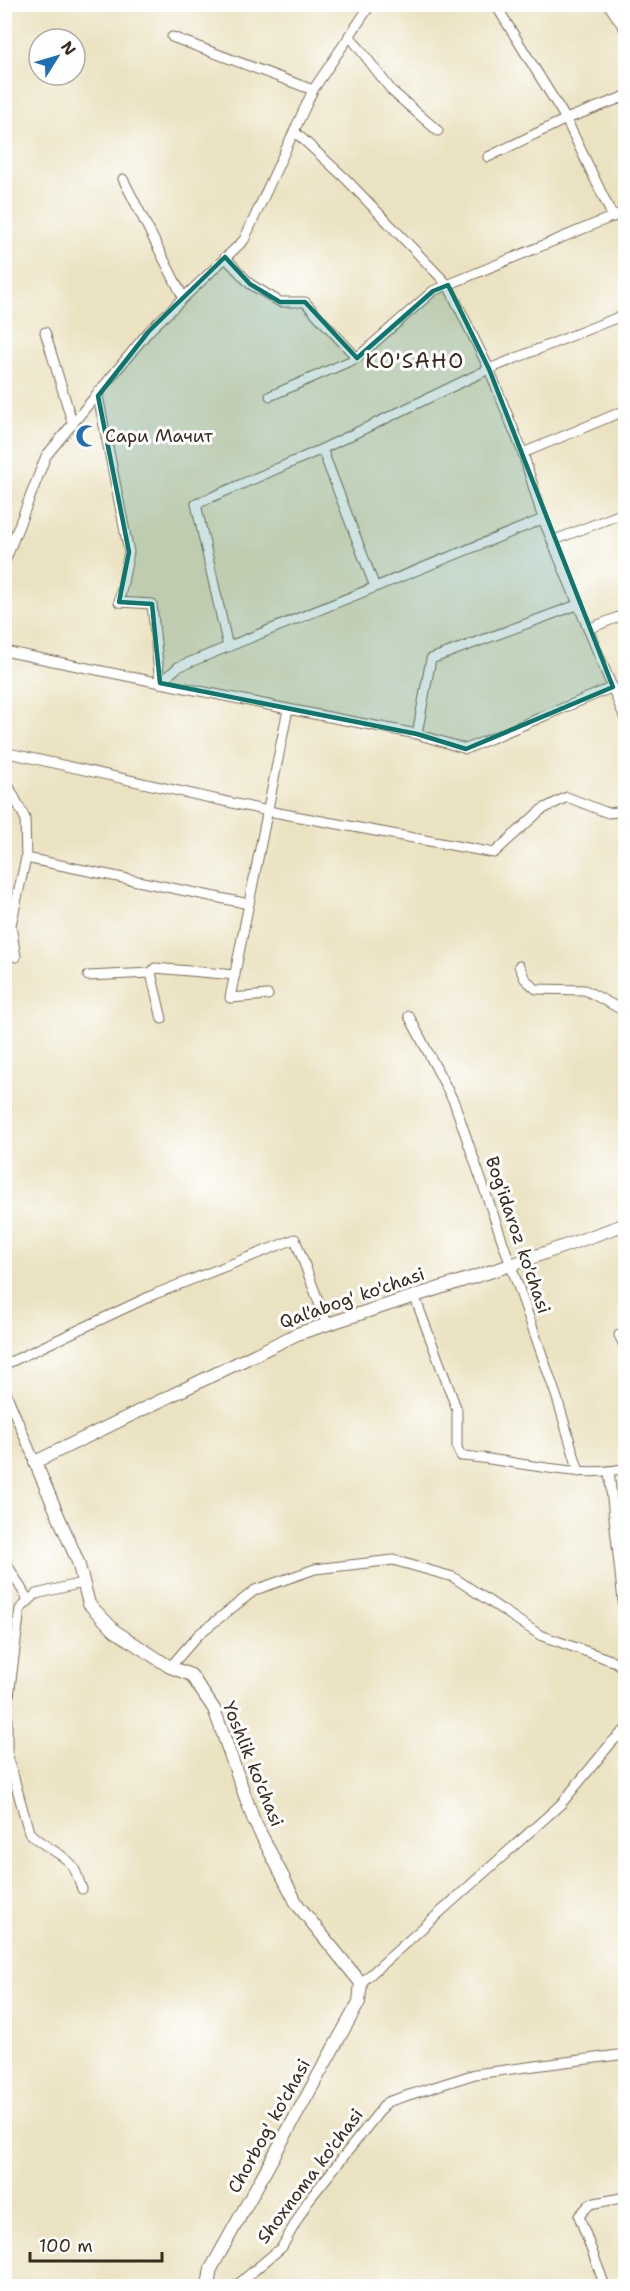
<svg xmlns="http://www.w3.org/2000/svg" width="630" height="2291" font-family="'Shantell Sans',sans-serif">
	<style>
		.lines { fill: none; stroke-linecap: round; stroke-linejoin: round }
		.minor-casing { stroke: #796a57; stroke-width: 11 }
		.tertiary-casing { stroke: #796a57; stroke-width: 14 }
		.minor { stroke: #fff; stroke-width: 9 }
		.tertiary { stroke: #fff; stroke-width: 12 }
		.marked { fill: #0f766e; fill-opacity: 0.2; stroke: #0f766e; stroke-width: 4.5; stroke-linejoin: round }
		.labels { text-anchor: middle; stroke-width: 6; stroke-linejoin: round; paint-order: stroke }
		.poi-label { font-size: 18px; fill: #3b2a1e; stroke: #fff; text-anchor: start }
		.street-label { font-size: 18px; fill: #3b2a1e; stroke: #fff }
		.quarter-label { font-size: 21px; letter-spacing: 1.5px; fill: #3b2a1e; stroke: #fff }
	</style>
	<rect width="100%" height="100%" fill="#fff"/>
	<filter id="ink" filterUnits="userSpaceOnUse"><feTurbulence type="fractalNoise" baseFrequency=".0167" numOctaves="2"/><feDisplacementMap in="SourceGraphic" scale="12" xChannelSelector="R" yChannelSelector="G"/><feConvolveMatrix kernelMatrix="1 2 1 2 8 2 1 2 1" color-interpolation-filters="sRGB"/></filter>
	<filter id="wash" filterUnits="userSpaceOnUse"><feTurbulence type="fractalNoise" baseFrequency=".008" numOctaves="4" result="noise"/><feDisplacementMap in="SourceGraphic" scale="24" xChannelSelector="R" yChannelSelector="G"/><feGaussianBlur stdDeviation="1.35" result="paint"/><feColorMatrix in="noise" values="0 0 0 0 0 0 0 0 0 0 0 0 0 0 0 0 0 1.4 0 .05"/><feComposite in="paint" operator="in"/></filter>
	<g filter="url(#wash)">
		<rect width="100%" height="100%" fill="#ebe2c1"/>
	</g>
	<g filter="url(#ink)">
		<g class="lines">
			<!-- minor casing -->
			<g class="minor-casing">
				<g id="minor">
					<polyline points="495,4 566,119 613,217"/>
					<polyline points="608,4 626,31"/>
					<polyline points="349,35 392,91 438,131"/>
					<polyline points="172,37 313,90"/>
					<polyline points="295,132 345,178 448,285 489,369 523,453 543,519 626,721"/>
					<polyline points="488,157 566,119 626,96"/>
					<polyline points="123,179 183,297"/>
					<polyline points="225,257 250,284 280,302 305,302 357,358 433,291 626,211"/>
					<polyline points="45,332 73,425"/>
					<polyline points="98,396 129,552 119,602 152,604 160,683"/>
					<polyline points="270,396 357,358"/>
					<polyline points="322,449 375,587"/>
					<polyline points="523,453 626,410"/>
					<polyline points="552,541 626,512"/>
					<polyline points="4,564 46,456 149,331 244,240 313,90 371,4"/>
					<polyline points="588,629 626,614"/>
					<polyline points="228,647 196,504 322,449 489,369 626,314"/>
					<polyline points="4,651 288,709 230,998 268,995"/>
					<polyline points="160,683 178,667 543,519"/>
					<polyline points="288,709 417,734 431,659 577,605"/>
					<polyline points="417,734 466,749 613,687"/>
					<polyline points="4,752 268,811 494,853 541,810 567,797 608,813 626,811"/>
					<polyline points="4,777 25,818 26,858"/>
					<polyline points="16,957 11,925 26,858 249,904"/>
					<polyline points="519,966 525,979 536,989 585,990 626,1012"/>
					<polyline points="88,976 151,973"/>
					<polyline points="409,1016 454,1102 557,1398 579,1472"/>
					<polyline points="162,1019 151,973 155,968 235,975"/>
					<path d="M 414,1295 L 457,1410 L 457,1448 L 461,1456 C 512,1459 578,1480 626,1468"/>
					<polyline points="626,1333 619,1335 626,1350"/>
					<polyline points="4,1365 155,1294 295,1239 327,1324"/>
					<polyline points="4,1388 35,1462"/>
					<polyline points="609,1471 626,1629"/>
					<polyline points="4,1559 28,1600"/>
					<path d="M 82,1583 L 36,1594 L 20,1609 L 7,1712 L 7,1753 L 29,1832 C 41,1846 64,1854 72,1865 C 77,1872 79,1882 82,1889"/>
					<polyline points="170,1667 199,1634 255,1590 315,1569 393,1560 453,1577 540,1635 616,1662 626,1670"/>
					<polyline points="361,1983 561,1804 612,1742 626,1729"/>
					<polyline points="236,2286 282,2247 308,2201 387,2102 475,2074 626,2054"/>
					<polyline points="605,2286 579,2216 590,2204 626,2197"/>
				</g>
			</g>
			<!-- tertiary casing -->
			<g class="tertiary-casing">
				<polyline id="tertiary" points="208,2286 211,2269 359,2002 361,1983 297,1904 254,1821 214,1709 191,1675 170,1667 115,1631 89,1604 78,1562 35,1462 297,1334 511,1265 626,1224"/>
			</g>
			<!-- minor -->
			<use href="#minor" class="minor"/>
			<!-- tertiary -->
			<use href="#tertiary" class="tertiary"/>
		</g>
	</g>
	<!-- marked area -->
	<path class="marked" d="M 225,257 L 250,284 L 280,302 L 305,302 L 357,358 L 433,291 L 448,285 L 489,369 L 613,687 L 466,749 L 417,734 L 160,683 L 152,604 L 119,602 L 129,552 L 98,396 L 149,331 Z"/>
	<!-- icons -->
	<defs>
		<g id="mosque-bare" transform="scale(1.8)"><path d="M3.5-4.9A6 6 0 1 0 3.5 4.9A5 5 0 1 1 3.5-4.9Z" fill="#1f6fb2" stroke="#fff" stroke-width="2.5" paint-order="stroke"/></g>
	</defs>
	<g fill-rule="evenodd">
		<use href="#mosque-bare" x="87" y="436"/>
	</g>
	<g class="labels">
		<!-- poi labels -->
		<g class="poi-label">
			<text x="105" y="442">Сари Мачит</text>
		</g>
		<!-- street labels -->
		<g class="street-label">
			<text transform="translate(518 1235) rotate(71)" y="6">Bog'idaroz ko'chasi</text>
			<text transform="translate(352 1298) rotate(-19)" y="6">Qal'abog' ko'chasi</text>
			<text transform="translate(253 1764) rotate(68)" y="6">Yoshlik ko'chasi</text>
			<text transform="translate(269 2126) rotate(-61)" y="6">Chorbog' ko'chasi</text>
			<text transform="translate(310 2176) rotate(-53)" y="6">Shoxnoma ko'chasi</text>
		</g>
		<!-- quarter labels -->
		<g class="quarter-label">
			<text x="415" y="368">KO'SAHO</text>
		</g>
	</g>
	<!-- margin -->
	<rect width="630" height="2291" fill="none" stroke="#fff" stroke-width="24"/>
	<!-- north arrow -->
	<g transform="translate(57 57) rotate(53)"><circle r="28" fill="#ffffff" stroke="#b1aaa5" stroke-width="1.5"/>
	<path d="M0-4.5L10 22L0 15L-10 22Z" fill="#1f6fb2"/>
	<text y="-9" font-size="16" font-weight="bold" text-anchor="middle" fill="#3b2a1e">N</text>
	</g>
	<!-- scale -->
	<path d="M30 2252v9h132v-9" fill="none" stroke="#3b2a1e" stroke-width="3"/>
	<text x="39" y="2252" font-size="18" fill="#3b2a1e" stroke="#ffffff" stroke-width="4.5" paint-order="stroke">100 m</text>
</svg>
